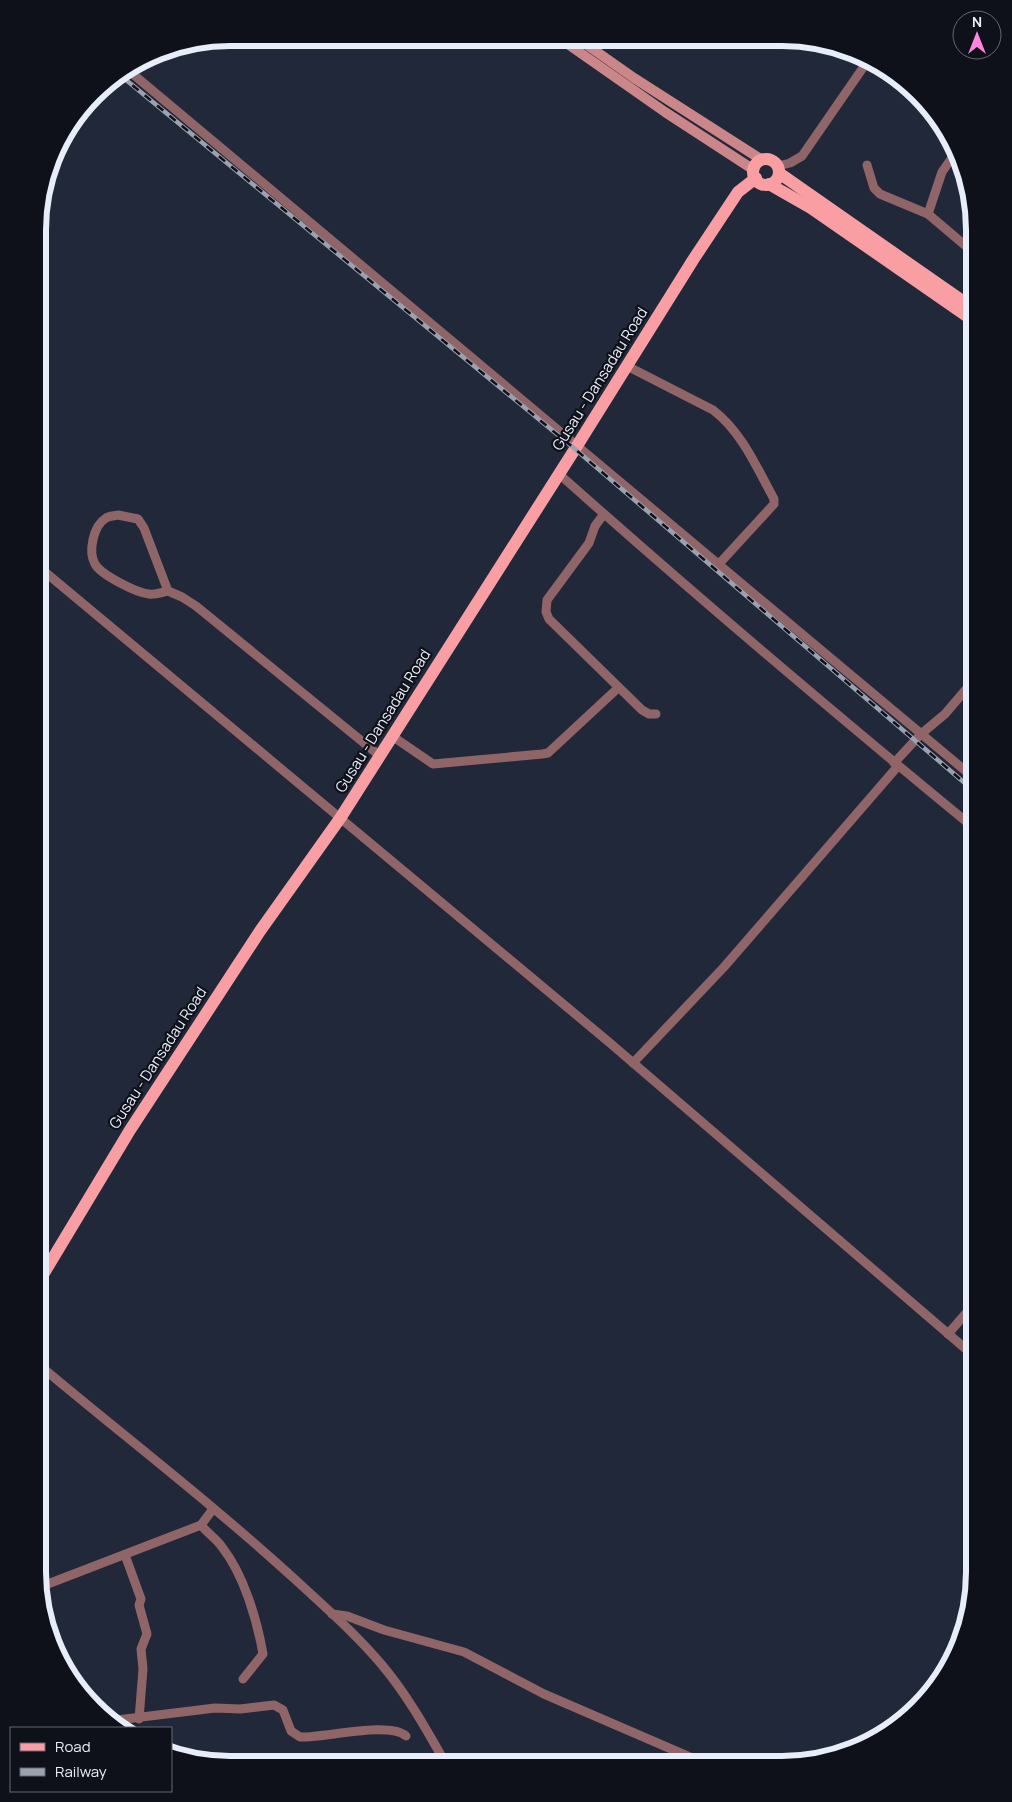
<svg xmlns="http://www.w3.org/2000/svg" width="1012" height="1802" font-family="Manrope,sans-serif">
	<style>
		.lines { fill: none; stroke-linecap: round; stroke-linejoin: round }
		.minor { stroke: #906567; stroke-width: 9 }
		.secondary { stroke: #cb8689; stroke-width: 10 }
		.primary { stroke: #f99fa4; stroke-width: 12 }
		.rail-casing { stroke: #9aa1af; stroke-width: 4.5 }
		.rail { stroke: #0e1119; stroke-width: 2.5; stroke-dasharray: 8; stroke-linecap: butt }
		.labels { text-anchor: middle; stroke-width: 4.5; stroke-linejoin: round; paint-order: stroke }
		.street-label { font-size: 15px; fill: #e7edf9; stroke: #0e1119 }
		.rim { fill: none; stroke: #e7edf9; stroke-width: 6 }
	</style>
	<rect width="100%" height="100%" fill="#21283a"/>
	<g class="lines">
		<!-- minor -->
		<g class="minor">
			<polyline points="128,70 974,778"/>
			<polyline points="956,152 942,172 928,214 974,253"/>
			<polyline points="867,165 874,188 880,194 928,214"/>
			<polyline points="778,166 790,163 802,156 869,59"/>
			<path d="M 627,366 L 713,410 C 742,432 757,468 774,499 L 774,504 L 718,565"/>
			<path d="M 559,474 C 695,595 834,713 974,828"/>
			<polyline points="604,514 595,526 589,543 547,600 546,612 549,619 642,710 649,714 656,714"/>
			<path d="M 118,515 L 138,519 L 144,528 L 168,591 C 163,592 155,595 149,594 C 137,593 101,575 95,564 C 88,552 93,526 106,518 C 109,516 114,516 118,515 Z"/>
			<polyline points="39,567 610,1043 974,1356"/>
			<polyline points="168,591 182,597 196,606 380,756"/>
			<polyline points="392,736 433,764 542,754 548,753 618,688"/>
			<polyline points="894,763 921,734 945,714 974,680"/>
			<polyline points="633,1063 724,967 898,766"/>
			<polyline points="948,1334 974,1304"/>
			<path d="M 38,1364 C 125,1437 215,1506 299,1583 C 327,1609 357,1635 382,1665 C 408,1696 426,1729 446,1764"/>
			<path d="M 201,1525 C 207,1533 216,1538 222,1547 C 244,1575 257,1620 263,1654 L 243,1679"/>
			<polyline points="125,1555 141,1599 139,1605 147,1634 141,1649 143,1669 139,1719"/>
			<polyline points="40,1587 201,1525 213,1509"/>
			<polyline points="332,1614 347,1616 384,1630 464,1652 544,1694 706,1764"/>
			<path d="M 109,1721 L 215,1708 L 240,1709 L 274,1705 L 283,1710 L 291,1731 L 300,1737 C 324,1738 389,1721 406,1736"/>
		</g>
		<!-- secondary -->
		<g class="secondary">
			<polyline points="562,40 665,112 754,170"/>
			<polyline points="580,40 634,78 762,160"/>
		</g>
		<!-- primary -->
		<g class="primary">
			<circle cx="766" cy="172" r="13"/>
			<polyline points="779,173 974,309"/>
			<polyline points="769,184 811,208 974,321"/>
			<polyline points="38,1283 130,1130 260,931 341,817 575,449 693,260 738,192 756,178"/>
		</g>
		<!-- rail casing -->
		<g class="rail-casing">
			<polyline id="rail" points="120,75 575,449 974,791"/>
		</g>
		<!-- rail -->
		<use href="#rail" class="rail"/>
	</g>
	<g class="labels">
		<!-- street labels -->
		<g class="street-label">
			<text transform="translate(600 379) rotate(-58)" y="5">Gusau - Dansadau Road</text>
			<text transform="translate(383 721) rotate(-58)" y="5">Gusau - Dansadau Road</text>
			<text transform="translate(158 1058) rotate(-57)" y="5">Gusau - Dansadau Road</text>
		</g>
	</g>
	<!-- crop -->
	<path d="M0 0H1012V1802H0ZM230 46H782A184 184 0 0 1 966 230V1572A184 184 0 0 1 782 1756H230A184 184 0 0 1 46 1572V230A184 184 0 0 1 230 46Z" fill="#0e1119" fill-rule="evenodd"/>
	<path class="rim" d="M230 46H782A184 184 0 0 1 966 230V1572A184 184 0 0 1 782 1756H230A184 184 0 0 1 46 1572V230A184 184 0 0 1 230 46Z"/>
	<!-- legend -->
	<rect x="10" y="1727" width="162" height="65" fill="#0e1119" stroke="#656973"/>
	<rect x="20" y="1743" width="25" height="8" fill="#f99fa4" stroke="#656973"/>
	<text x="55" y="1752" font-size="15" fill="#e7edf9">Road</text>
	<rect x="20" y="1768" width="25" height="8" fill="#9aa1af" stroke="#656973"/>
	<text x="55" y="1777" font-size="15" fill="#e7edf9">Railway</text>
	<!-- north arrow -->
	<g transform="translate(977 35)"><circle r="24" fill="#0e1119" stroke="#656973"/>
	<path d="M0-4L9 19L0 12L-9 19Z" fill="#ff85de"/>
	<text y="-8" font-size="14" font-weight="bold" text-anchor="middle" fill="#e7edf9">N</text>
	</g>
</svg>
